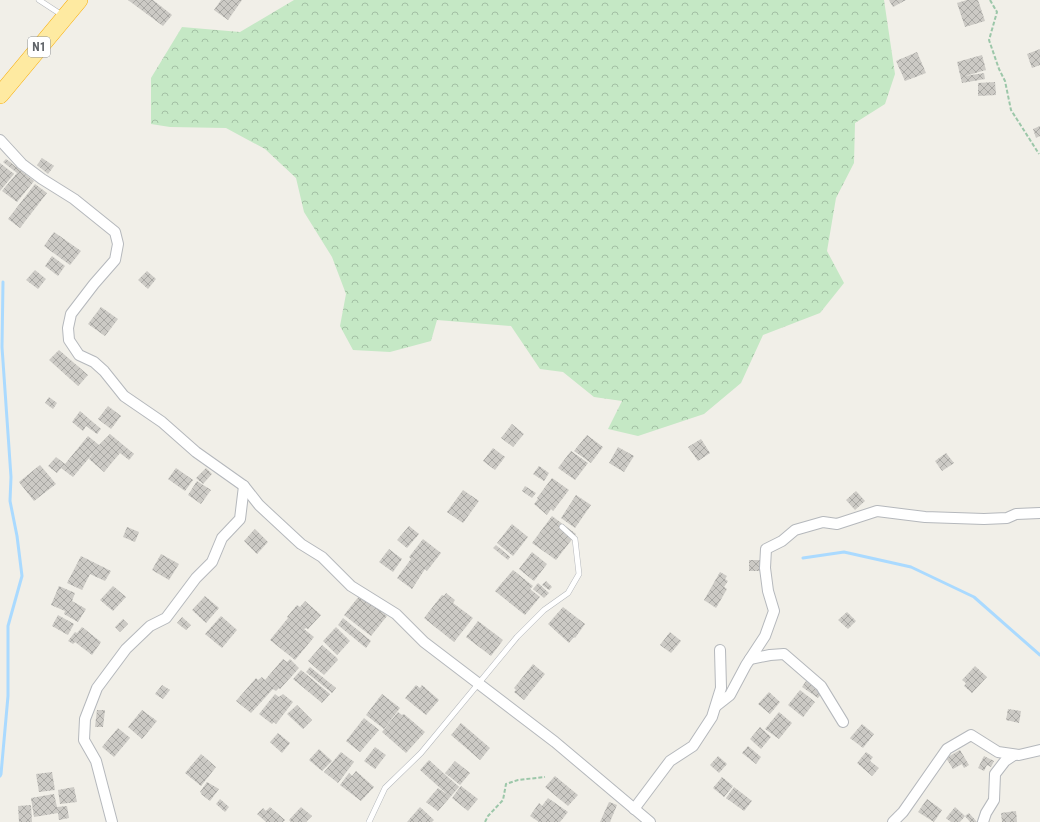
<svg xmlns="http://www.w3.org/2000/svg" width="1040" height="822" font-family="'Roboto Condensed',sans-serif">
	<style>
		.forest { fill: url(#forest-crowns) }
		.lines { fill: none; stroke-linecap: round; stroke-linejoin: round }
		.stream { stroke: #aadaff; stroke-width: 3 }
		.building { fill: url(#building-cross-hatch) }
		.service-casing { stroke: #b5b8bc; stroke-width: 6 }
		.minor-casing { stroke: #b5b8bc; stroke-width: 12 }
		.trunk-casing { stroke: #f9ab00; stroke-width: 18 }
		.path { stroke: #9cc7a9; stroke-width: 2; stroke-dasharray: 4 2; stroke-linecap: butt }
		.service { stroke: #fff; stroke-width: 5 }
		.minor { stroke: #fff; stroke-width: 10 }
		.trunk { stroke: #feeaa1; stroke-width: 17 }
		.labels { text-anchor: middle; stroke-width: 4; stroke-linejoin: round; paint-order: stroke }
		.shield { fill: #fff; stroke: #8f9295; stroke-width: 1 }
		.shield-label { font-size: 12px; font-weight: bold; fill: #5f6368 }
	</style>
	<defs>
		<pattern id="forest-crowns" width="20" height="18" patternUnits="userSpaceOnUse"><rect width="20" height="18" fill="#c5e8c5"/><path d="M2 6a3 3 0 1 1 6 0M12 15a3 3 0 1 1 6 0" fill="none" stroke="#a3c0a4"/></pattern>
		<pattern id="building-cross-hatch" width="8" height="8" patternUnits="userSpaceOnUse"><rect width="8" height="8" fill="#cccac5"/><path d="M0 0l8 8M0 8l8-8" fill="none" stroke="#a9a8a4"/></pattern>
	</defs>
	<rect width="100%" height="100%" fill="#f1efe8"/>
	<!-- forest -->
	<polygon class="forest" points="294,0 884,0 895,74 885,104 855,123 854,163 836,198 827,251 844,283 820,313 763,335 741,383 704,414 638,436 608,429 622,401 594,397 563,372 540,369 511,326 437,320 431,341 390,352 353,350 340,326 346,294 332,257 304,212 296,178 265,149 226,128 170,127 151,124 151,78 182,27 240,32"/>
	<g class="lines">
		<!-- stream -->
		<g class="stream">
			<polyline points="803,558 844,552 911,567 974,597 1040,655"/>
			<polyline points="0,776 1,774 8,696 8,626 22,576 17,536 10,501 11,477 2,347 3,282"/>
		</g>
	</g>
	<!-- building -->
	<g class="building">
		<polygon points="128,0 153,0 172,15 163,26"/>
		<polygon points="221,0 242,0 228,20 214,10"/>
		<polygon points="889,0 906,0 893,7"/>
		<polygon points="967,0 978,0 985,21 965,27 957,3"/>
		<polygon points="1040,49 1040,65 1032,68 1027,54"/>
		<polygon points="917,52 926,73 905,81 896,61"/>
		<polygon points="982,55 986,70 965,76 984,73 985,79 962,83 957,62"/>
		<polygon points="995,82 996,95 978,96 978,83"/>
		<polygon points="1040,126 1040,136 1036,138 1033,129"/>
		<polygon points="42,158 54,166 48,174 37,165"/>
		<polygon points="6,159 34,181 17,202 2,191 17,173 3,162"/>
		<polygon points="0,163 14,174 0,191"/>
		<polygon points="35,184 47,193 20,228 8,219"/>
		<polygon points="54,232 81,251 70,265 44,246"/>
		<polygon points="52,256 65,266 58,276 45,266"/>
		<polygon points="35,270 46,279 38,289 26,280"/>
		<polygon points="147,271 156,279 148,289 138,280"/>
		<polygon points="101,307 118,319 105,336 88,324"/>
		<polygon points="59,350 88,375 78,386 49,360"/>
		<polygon points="49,397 57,403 53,409 45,403"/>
		<polygon points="108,406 121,416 111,429 98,419"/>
		<polygon points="80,411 101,429 97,434 86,426 83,431 72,422"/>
		<polygon points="512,424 524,434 513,447 501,438"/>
		<polygon points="110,434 134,454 129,460 120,453 104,472 89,459 95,451 73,477 61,468 57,473 48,466 56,457 65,464 88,436 99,445"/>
		<polygon points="587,435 603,447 591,463 574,451"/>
		<polygon points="701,439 710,453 698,461 688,447"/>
		<polygon points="618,447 634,456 624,472 609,463"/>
		<polygon points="493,448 505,457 495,470 483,461"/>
		<polygon points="571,451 588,463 575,480 558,468"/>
		<polygon points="946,453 954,463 942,471 935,461"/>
		<polygon points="40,465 56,484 34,501 19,482"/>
		<polygon points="539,466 549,473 544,481 533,474"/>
		<polygon points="176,468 193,480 185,491 168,479"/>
		<polygon points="206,468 212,474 203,484 196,478"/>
		<polygon points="552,478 569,490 553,511 551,509 547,515 534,504 538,499 537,498"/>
		<polygon points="197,481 211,490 201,504 188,495"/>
		<polygon points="525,486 536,493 532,498 522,491"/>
		<polygon points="463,490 479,501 463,523 447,512"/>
		<polygon points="856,491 865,501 855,510 846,500"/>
		<polygon points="576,495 591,505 575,528 561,518"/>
		<polygon points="552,516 576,534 556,560 532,543"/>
		<polygon points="512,524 528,537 513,556 497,543"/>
		<polygon points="409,526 419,534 407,548 397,540"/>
		<polygon points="127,527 139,532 135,542 123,537"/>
		<polygon points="255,529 268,542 257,554 244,541"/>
		<polygon points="423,539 441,553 427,571 425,569 412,589 397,578 411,559 409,557"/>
		<polygon points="496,545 510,557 508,560 493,548"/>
		<polygon points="389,549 402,559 393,572 379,562"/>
		<polygon points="532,552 547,564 534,581 519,569"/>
		<polygon points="161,554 179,564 169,580 152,570"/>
		<polygon points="81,556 111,571 105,581 90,574 82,590 67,583"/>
		<rect x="749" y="560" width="11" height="11"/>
		<polygon points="513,570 533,586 530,589 540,597 525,615 495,591"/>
		<polygon points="720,572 727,576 725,579 728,581 724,587 727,589 716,608 704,600"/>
		<polygon points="546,581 552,587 549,590 542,585"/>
		<polygon points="538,583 549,593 544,598 533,589"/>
		<polygon points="59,586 75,593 72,601 86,609 78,622 64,614 65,611 51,605"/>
		<polygon points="113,586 126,597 113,611 100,600"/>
		<polygon points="446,593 455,600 453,603 473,618 454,642 424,618 442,595 444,596"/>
		<polygon points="360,595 387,616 371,636 344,615"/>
		<polygon points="205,596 219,608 206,623 192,610"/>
		<polygon points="305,601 321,615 308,629 306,628 304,629 314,637 295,660 270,640 288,618 287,617 297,605 300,607"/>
		<polygon points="563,607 585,624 575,638 574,637 569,643 548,624"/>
		<polygon points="847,612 856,621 848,629 838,620"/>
		<polygon points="58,615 74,624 68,635 52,626"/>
		<polygon points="221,616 237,630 222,648 205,634"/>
		<polygon points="182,617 191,625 186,630 177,623"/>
		<polygon points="343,618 371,641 366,648 338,625"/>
		<polygon points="123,619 128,624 120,632 115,627"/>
		<polygon points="478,621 503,640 491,656 466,637"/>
		<polygon points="82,627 101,642 92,655 75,642 73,644 68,641 75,632 77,633"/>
		<polygon points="336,627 350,641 337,655 323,641"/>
		<polygon points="670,632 681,641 671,653 660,645"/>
		<polygon points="322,645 337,658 338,660 324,675 308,661"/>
		<polygon points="283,659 287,662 290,659 299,668 280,689 279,688 276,691 273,689 251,713 236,701 256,678 258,680 262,677 265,680"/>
		<polygon points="533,664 545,674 524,700 514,692 516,690 514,688"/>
		<polygon points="975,666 987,677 972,693 964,686 966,683 962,680"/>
		<polygon points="310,667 336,688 332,693 306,672"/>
		<polygon points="301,670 330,694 322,703 293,679"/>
		<polygon points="806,681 822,693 818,698 802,687"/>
		<polygon points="162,685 170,690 163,699 155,694"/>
		<polygon points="416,685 420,688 422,685 439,700 426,715 405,698"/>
		<polygon points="800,690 815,702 803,717 788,705"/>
		<polygon points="769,692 780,702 770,714 758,704"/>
		<polygon points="275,694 279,697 283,694 293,702 276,724 274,722 272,724 259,714"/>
		<polygon points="382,694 400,708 384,729 366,715"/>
		<polygon points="297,705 312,720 303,729 287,714"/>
		<polygon points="1008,709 1021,711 1019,723 1006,720"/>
		<polygon points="97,710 105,710 103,727 95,727"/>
		<polygon points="142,710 157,721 142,739 128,727"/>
		<polygon points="398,712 402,715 404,714 425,732 406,753 382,732"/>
		<polygon points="779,712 792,723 779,739 765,729"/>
		<polygon points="364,718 379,730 360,752 346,741"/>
		<polygon points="461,723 490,748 480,760 451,735"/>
		<polygon points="862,724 874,734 863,748 850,738"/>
		<polygon points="760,727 771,737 761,749 750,739"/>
		<polygon points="118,728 130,738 114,757 102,747"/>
		<polygon points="278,733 290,743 282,753 270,742"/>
		<polygon points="748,746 761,757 756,764 742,753"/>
		<polygon points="375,747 386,755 375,769 364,761"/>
		<polygon points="319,749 332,761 322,771 309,760"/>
		<polygon points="960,750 969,765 964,768 962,764 953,769 946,758"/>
		<polygon points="341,752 354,762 338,783 324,772"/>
		<polygon points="866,752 873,757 870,761 879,768 872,776 857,763"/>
		<polygon points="201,754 216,767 201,786 185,773"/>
		<polygon points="718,756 727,764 719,773 710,765"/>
		<polygon points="984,756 994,761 991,767 987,765 984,771 978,768"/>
		<polygon points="429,760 459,787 438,811 426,802 438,788 448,795 420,770"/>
		<polygon points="455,761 470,773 460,785 445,773"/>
		<polygon points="356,771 374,787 361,801 340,785 349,773 352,776"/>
		<polygon points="52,772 55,790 39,792 36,774"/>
		<polygon points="555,776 578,795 568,806 545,787"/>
		<polygon points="722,777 733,786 724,797 713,788"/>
		<polygon points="207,782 219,789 210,801 201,794 202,793 200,792"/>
		<polygon points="461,786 478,799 468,811 452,798"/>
		<polygon points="74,787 77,802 60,804 58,790"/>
		<polygon points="734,787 752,801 744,811 726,798"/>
		<polygon points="54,794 57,807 67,806 69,818 59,820 58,813 34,817 31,798"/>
		<polygon points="548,798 568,812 560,822 539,822 530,816 539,803 542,806"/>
		<polygon points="220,799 229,807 225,812 216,804"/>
		<polygon points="927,799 942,810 934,822 918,812"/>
		<polygon points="609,802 617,805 610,822 600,822"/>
		<polygon points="31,805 32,822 19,822 18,806"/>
		<polygon points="270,807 285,820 283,822 266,822 257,814 263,808 266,811"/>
		<polygon points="301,807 312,816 306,822 291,822 289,820"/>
		<polygon points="420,807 434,820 432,822 407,822"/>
		<polygon points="955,807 965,816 969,813 977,822 970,822 965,816 960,822 951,822 946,818"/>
		<polygon points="1016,811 1017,822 1002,822 1001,813"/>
	</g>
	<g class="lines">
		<!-- service casing -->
		<g class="service-casing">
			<g id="service">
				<polyline points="39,0 62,15"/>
				<polyline points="369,822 385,788 421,753 517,637 544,610 568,593 579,574 575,539 562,527"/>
			</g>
		</g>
		<!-- minor casing -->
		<g class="minor-casing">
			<g id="minor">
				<polyline points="0,140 22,164 42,179 74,199 115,232 118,244 115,260 94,284 71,314 68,328 69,340 79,355 94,362 104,371 124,396 162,422 196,452 244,486 259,505 301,544 322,557 351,586 396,614 424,642 555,742 650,822"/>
				<polyline points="750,659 770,655 784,654 821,686 843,722"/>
				<polyline points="716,706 730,695 746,665 765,636 774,611 768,591 765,568 766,549 782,541 795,530 823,522 837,524 877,511 925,517 984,519 1007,518 1016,514 1040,513"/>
				<polyline points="634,809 670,761 693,746 712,717 721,688 720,650"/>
				<polyline points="112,822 96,761 84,740 85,719 97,688 126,649 150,626 166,618 196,578 212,562 222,538 240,519 244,486"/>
				<polyline points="893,822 903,812 947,749 971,735 998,752 1019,755 1040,750"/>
				<polyline points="983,822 986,813 994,800 995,774 1005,761 1014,755"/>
			</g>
		</g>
		<!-- trunk casing -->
		<g class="trunk-casing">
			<polyline id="trunk" points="0,95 79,0"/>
		</g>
		<!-- path -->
		<g class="path">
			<polyline points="990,0 997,12 989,40 999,69 1005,81 1011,110 1039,154"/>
			<polyline points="485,822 488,816 503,800 506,784 518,780 545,777"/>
		</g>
		<!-- service -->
		<use href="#service" class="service"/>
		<!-- minor -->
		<use href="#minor" class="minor"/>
		<!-- trunk -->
		<use href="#trunk" class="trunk"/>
	</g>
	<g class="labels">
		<!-- shield labels -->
		<rect class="shield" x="28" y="37" width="22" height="20" rx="3"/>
		<g class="shield-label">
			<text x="39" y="51">N1</text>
		</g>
	</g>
</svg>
